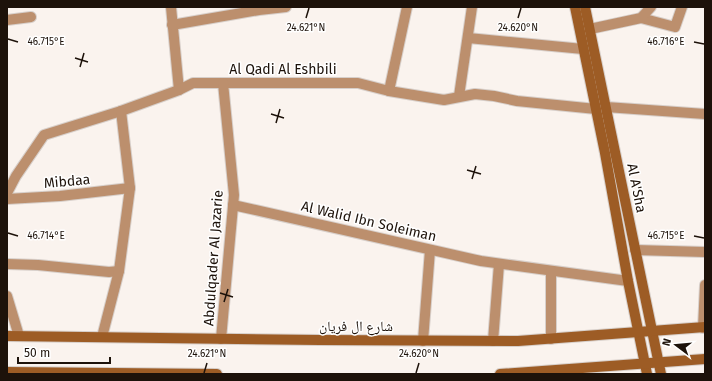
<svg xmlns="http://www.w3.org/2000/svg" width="712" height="381" font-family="'Fira Sans','Noto Naskh Arabic',sans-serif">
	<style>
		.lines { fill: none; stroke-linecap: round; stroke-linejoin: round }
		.street-casing { stroke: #d7cfca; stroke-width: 12 }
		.secondary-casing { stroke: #d7cfca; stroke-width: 12 }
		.street { stroke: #bc8f6d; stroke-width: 10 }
		.secondary { stroke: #9d5c25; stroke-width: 10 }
		.ticks { fill: none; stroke: #1d120a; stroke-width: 1.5 }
		.labels { text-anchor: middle; stroke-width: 3; stroke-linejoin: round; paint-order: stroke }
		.street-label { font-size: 14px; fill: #1d120a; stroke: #fff }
		.ticks-label { font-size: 10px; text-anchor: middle; fill: #1d120a; stroke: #fff; stroke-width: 3; stroke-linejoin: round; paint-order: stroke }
	</style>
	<rect width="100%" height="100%" fill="#faf3ee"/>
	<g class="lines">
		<!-- street casing -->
		<g class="street-casing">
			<g id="street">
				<polyline points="171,7 179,90"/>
				<polyline points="641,18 675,27 682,7"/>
				<polyline points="7,20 31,17"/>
				<polyline points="172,25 259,10 286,7"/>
				<polyline points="590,29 641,18 651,7"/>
				<polyline points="468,38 583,49"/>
				<polyline points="389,91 407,7"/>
				<polyline points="459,96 472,7"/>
				<polyline points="606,107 705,114"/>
				<polyline points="7,193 16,176 44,135 121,111 179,90 193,83 358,83 389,91 444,100 475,94 494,96 517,101 596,109"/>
				<polyline points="7,199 60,196 130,188"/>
				<polyline points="233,205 481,261 628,281"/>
				<polyline points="635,250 705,252"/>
				<polyline points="7,264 38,265 109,272 119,271"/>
				<polyline points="7,296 19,336"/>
				<polyline points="703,328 705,285"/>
				<polyline points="102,337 119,271 130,188 121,111"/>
				<polyline points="221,339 234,195 223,83"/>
				<polyline points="551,339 551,271"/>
				<polyline points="423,341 430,250"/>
				<polyline points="493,341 499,264"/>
			</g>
		</g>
		<!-- secondary casing -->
		<g class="secondary-casing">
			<g id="secondary">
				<polyline points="575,7 605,153 628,281 647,374"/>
				<polyline points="585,7 661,374"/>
				<polyline points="7,336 320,340 518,341 705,327"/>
				<polyline points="7,372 217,374"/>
				<polyline points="500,374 705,359"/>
			</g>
		</g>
		<!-- street -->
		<use href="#street" class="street"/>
		<!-- secondary -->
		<use href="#secondary" class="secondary"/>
	</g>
	<!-- ticks -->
	<path class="ticks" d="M 306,18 L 309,8M 518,18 L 521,8M 8,39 L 18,42M 694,42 L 704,44M 75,58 L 88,62M 80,67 L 84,53M 271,114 L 284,118M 276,123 L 280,109M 467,170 L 481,174M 472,179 L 476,166M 8,233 L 18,236M 694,236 L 704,238M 220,293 L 233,297M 224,302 L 228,289M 204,373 L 207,363M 416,373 L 419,363"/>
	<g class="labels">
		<!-- street labels -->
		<g class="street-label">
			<text x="283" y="74">Al Qadi Al Eshbili</text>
			<text transform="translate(67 181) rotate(-5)" y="5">Mibdaa</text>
			<text transform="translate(637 188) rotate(79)" y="5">Al A'Sha</text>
			<text transform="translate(369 221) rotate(13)" y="5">Al Walid Ibn Soleiman</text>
			<text transform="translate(213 258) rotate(-86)" y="5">Abdulqader Al Jazarie</text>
			<text x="356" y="331">شارع ال فريان</text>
		</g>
	</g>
	<g class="ticks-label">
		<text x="306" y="31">24.621°N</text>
		<text x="518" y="31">24.620°N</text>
		<text x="46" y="45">46.715°E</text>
		<text x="666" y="45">46.716°E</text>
		<text x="46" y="239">46.714°E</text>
		<text x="666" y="239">46.715°E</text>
		<text x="207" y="357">24.621°N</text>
		<text x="419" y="357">24.620°N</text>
	</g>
	<!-- border -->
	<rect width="712" height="381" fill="none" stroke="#1d120a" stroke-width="16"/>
	<!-- north arrow -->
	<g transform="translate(676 345) rotate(286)" stroke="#ffffff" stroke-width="3" paint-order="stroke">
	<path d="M0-3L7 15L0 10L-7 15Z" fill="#1d120a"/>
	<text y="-6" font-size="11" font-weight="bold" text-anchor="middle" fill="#1d120a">N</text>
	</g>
	<!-- scale -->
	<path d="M18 357v6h92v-6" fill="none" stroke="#1d120a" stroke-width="2"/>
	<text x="24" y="357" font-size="12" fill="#1d120a" stroke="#ffffff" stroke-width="3" paint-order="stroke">50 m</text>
</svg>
